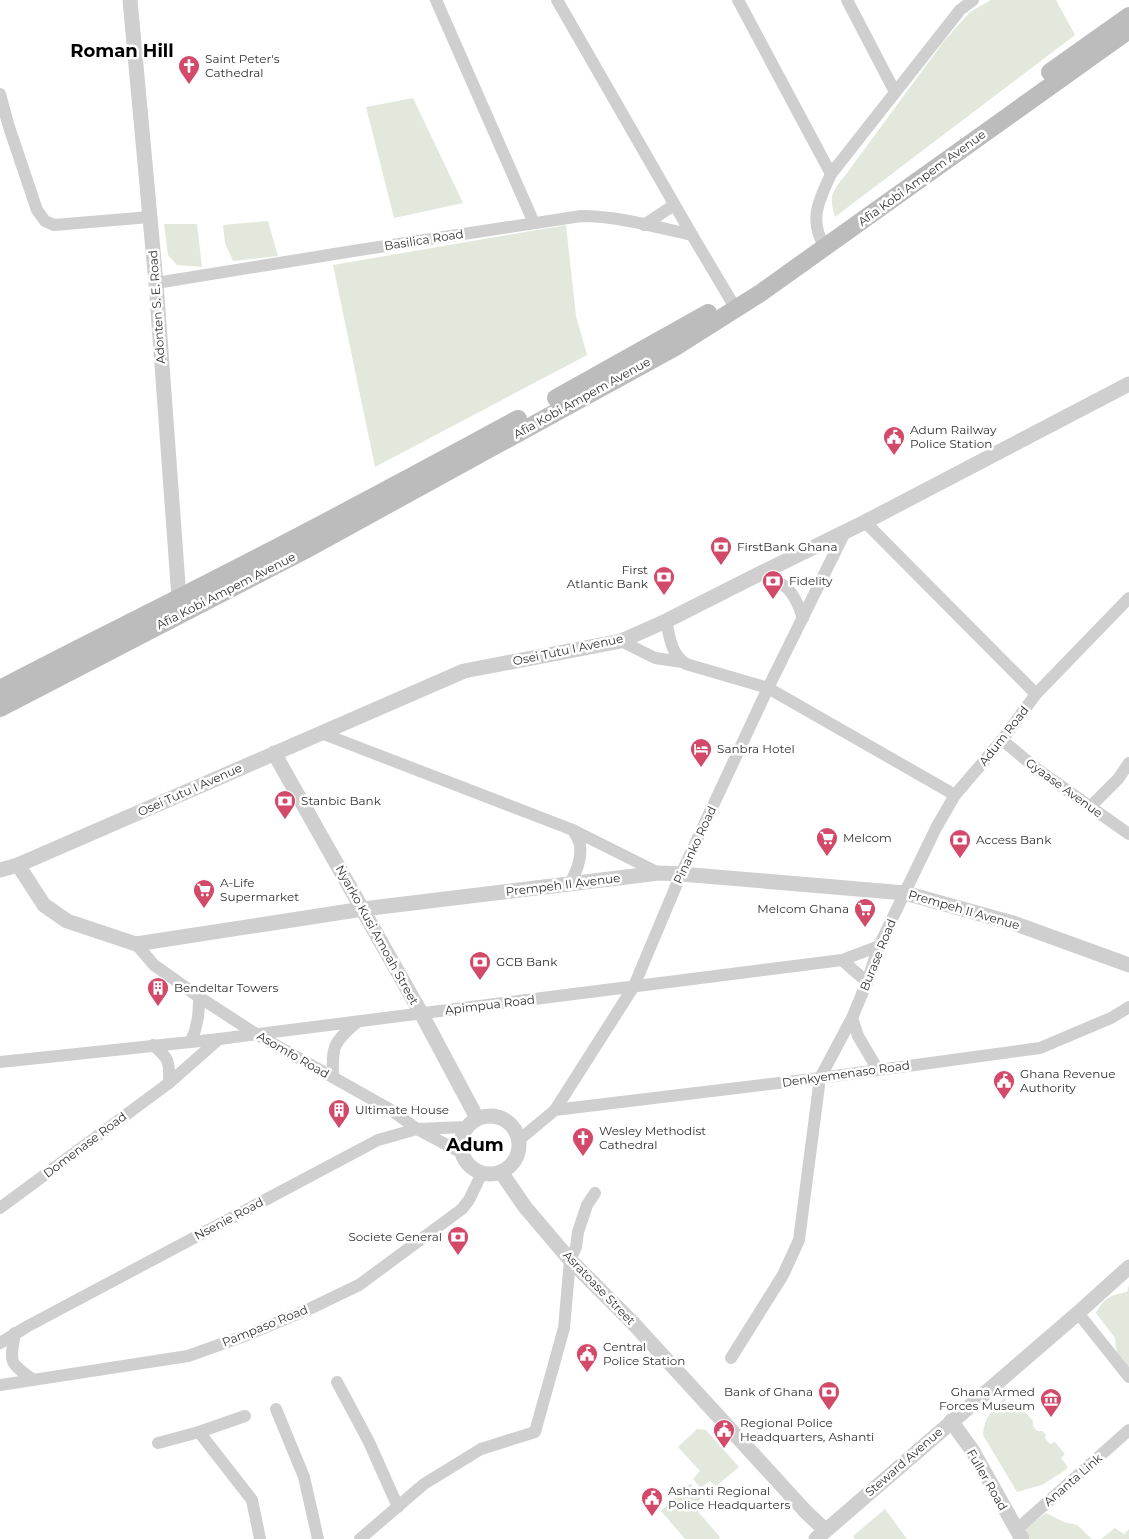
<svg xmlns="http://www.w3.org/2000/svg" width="1129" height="1539" font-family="Montserrat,sans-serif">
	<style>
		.green { fill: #e3e8dc }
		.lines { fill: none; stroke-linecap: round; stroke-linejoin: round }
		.minor { stroke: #cfcfcf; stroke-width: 12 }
		.tertiary { stroke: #cfcfcf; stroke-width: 15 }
		.secondary { stroke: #bcbcbc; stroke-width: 18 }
		.labels { text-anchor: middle; stroke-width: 5; stroke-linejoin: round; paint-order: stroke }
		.poi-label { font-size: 12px; fill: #323232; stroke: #fff; text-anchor: start }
		.street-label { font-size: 12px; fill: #323232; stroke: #fff }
		.district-label { font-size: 18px; font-weight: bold; fill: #000; stroke: #fff }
	</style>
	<rect width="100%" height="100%" fill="#fff"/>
	<!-- green -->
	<g class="green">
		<path d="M 991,0 L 1056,0 L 1075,35 L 835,217 C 829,198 831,192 844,177 L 944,41 L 970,12 Z"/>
		<polygon points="413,98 463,203 394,218 366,107"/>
		<polygon points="268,221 278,256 233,261 225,243 223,225"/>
		<polygon points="164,224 197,224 202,267 177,265 168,255"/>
		<polygon points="566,225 576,316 587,355 375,467 333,265"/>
		<path d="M 1129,1285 L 1129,1373 L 1119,1360 L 1116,1348 L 1115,1338 L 1096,1313 C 1104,1298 1110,1295 1127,1292 Z"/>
		<path d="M 1006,1396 L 1005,1404 L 1014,1408 L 1018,1404 L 1033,1421 L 1033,1426 L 1037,1431 L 1042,1431 L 1046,1435 L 1045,1438 L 1050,1444 L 1055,1442 L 1065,1454 L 1061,1458 L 1067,1466 L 1067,1469 L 1042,1485 L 1017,1492 L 983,1435 C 984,1417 993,1408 1006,1396 Z"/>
		<polygon points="697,1429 706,1430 739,1467 716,1486 710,1481 701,1488 693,1479 700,1471 678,1447"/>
		<polygon points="690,1484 703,1496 693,1506 720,1537 719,1539 685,1539 661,1511"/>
		<polygon points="885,1509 907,1539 855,1539 853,1536"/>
		<polygon points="1046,1513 1064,1522 1077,1525 1092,1539 1030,1539 1026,1532 1026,1528"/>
		<polygon points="1115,1528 1124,1534 1129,1529 1129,1539 1101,1539"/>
	</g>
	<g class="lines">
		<!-- minor -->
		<g class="minor">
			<polyline points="436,0 534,223"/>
			<polyline points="557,0 692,235 736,309"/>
			<polyline points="738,0 831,174"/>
			<polyline points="847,0 895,92"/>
			<polyline points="0,94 9,127 37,210 45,221 54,225 150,217"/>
			<polyline points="644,225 674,205"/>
			<path d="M 825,247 C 808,220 819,200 831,174 L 960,10 L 973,0"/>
			<path d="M 156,283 L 353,251 L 581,216 C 618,216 656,227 692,235"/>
			<polyline points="865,522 1036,694"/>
			<path d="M 761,573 C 787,584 794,591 803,618"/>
			<path d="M 666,621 C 670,638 671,654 686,664 L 768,688 L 955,795"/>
			<polyline points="621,641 655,658 682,662"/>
			<polyline points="321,733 573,830 659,873"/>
			<polyline points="1002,740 1037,769 1129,834"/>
			<polyline points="1090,807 1118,779 1129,763"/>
			<path d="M 570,884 C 576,872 582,859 580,845 C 579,840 575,834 573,830"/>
			<polyline points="136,944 154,965 199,997 256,1034 391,1110 417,1129 462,1153"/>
			<polyline points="842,960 867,982"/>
			<polyline points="852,1018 858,1036 878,1070"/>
			<path d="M 191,1041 C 198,1026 199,1013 199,997"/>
			<path d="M 153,1045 C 169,1058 170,1062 169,1083"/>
			<polyline points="0,1062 219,1039 842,960 879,946"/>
			<path d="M 333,1077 C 332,1044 333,1044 357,1022"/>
			<polyline points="555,1110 820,1078 1040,1048 1111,1018 1129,1007"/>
			<polyline points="519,1140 555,1110 634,986 681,874 768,688 845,532"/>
			<polyline points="0,1208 169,1083 219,1039"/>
			<polyline points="1078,1313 1129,1377"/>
			<path d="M 15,1333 C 10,1363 8,1361 32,1379"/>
			<polyline points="0,1343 28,1326 378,1140 417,1129 466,1127"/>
			<polyline points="731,1358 783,1275 799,1240 820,1078 852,1018 867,982 879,946 936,828 955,795 1002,740 1036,694 1129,598"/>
			<polyline points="337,1382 369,1442 398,1507"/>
			<polyline points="0,1385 188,1356 247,1335 307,1310 359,1285 462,1209 469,1200 482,1173"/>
			<polyline points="276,1409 304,1477 318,1539"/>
			<polyline points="199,1432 245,1416"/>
			<polyline points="158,1443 199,1432 252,1500 260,1539"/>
			<polyline points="1016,1530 1129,1430"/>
			<polyline points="360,1539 424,1484 481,1449 535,1432 564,1328 570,1260 576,1247 578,1232 587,1205 595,1193"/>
		</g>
		<!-- tertiary -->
		<g class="tertiary">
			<polyline points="130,0 156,283 179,598 182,608"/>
			<polyline points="274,753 421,1013 477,1118"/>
			<polyline points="18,865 44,905 67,921 136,944 363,909 659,873 681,874 905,893 1013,923 1129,965"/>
			<polyline points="0,870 18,865 464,671 621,641 666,621 761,573 865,522 1129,384"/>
			<circle cx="490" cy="1145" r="29"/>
			<polyline points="501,1172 525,1207 570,1260 632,1322 806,1512 825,1530"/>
			<polyline points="951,1421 972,1450 1022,1539"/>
			<polyline points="816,1539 1078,1313 1129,1267"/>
		</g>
		<!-- secondary -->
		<g class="secondary">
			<polyline points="1050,72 1129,16"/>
			<polyline points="556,398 708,313"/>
			<path d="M 0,689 C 68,653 138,619 206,584 C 311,531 415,475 518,419"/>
			<polyline points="0,708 305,550 677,346 762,292 1129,30"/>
		</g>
	</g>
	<!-- icons -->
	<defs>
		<g id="church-pin" transform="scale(1.125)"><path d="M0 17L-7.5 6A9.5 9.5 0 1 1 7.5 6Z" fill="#d3496a" stroke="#fff"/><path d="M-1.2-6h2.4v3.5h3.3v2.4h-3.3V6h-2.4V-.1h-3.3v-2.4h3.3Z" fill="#fff"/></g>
		<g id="civic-pin" transform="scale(1.125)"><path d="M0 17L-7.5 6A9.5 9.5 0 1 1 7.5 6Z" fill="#d3496a" stroke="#fff"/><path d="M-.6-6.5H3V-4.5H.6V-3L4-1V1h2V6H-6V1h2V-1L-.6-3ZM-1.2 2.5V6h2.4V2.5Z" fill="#fff"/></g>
		<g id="bank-pin" transform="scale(1.125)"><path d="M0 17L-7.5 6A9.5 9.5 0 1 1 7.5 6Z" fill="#d3496a" stroke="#fff"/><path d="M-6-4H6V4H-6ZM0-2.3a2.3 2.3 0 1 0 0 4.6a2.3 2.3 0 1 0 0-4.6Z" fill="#fff"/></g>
		<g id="hotel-pin" transform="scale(1.125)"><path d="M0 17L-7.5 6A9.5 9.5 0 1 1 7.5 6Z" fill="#d3496a" stroke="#fff"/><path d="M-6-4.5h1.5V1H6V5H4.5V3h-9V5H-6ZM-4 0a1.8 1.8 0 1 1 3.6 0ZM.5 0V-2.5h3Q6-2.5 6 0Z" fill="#fff"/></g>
		<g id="supermarket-pin" transform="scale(1.125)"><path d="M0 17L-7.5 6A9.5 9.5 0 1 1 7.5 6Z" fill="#d3496a" stroke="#fff"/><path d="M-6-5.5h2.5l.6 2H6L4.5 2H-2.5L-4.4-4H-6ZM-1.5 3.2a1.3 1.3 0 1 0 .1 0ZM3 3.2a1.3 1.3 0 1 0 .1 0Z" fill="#fff"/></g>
		<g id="building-pin" transform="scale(1.125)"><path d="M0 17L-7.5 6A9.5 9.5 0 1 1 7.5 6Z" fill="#d3496a" stroke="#fff"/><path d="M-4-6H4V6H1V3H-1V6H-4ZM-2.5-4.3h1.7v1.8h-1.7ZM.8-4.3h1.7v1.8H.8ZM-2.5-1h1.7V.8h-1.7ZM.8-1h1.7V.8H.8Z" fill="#fff"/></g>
		<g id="museum-pin" transform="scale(1.125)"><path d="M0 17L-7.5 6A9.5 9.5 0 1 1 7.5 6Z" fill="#d3496a" stroke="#fff"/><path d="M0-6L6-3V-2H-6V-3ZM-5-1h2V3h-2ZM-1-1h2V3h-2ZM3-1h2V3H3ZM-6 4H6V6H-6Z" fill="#fff"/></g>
	</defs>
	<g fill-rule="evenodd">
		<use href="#church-pin" x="189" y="66"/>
		<use href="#civic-pin" x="894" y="437"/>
		<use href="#bank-pin" x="721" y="547"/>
		<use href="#bank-pin" x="664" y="577"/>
		<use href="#bank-pin" x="773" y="581"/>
		<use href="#hotel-pin" x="701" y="749"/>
		<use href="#bank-pin" x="285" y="801"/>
		<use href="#supermarket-pin" x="827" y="838"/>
		<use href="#bank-pin" x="960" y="840"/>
		<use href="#supermarket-pin" x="204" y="890"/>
		<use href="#supermarket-pin" x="865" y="909"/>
		<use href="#bank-pin" x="480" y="962"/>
		<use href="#building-pin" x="158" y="988"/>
		<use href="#civic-pin" x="1004" y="1081"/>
		<use href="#building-pin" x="339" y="1110"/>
		<use href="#church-pin" x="583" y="1138"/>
		<use href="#bank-pin" x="458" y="1237"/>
		<use href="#civic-pin" x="587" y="1354"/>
		<use href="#bank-pin" x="829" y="1392"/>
		<use href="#museum-pin" x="1051" y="1399"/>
		<use href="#civic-pin" x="724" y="1430"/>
		<use href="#civic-pin" x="652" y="1498"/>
	</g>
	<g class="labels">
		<!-- poi labels -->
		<g class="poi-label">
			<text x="205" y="63">Saint Peter's<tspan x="205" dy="14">Cathedral</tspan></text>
			<text x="910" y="434">Adum Railway<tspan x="910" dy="14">Police Station</tspan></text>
			<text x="737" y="551">FirstBank Ghana</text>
			<text x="648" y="574" text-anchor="end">First<tspan x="648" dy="14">Atlantic Bank</tspan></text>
			<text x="789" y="585">Fidelity</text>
			<text x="717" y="753">Sanbra Hotel</text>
			<text x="301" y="805">Stanbic Bank</text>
			<text x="843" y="842">Melcom</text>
			<text x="976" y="844">Access Bank</text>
			<text x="220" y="887">A-Life<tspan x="220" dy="14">Supermarket</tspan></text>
			<text x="849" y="913" text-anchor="end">Melcom Ghana</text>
			<text x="496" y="966">GCB Bank</text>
			<text x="174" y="992">Bendeltar Towers</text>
			<text x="1020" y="1078">Ghana Revenue<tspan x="1020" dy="14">Authority</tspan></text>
			<text x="355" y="1114">Ultimate House</text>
			<text x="599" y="1135">Wesley Methodist<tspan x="599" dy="14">Cathedral</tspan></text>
			<text x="442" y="1241" text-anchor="end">Societe General</text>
			<text x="603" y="1351">Central<tspan x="603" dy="14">Police Station</tspan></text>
			<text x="813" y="1396" text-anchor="end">Bank of Ghana</text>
			<text x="1035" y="1396" text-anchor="end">Ghana Armed<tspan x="1035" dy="14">Forces Museum</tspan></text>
			<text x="740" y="1427">Regional Police<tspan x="740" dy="14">Headquarters, Ashanti</tspan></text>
			<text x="668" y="1495">Ashanti Regional<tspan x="668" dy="14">Police Headquarters</tspan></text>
		</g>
		<!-- street labels -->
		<g class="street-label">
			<text transform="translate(922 178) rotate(-36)" y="4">Afia Kobi Ampem Avenue</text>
			<text transform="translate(424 240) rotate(-9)" y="4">Basilica Road</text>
			<text transform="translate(157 307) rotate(-94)" y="4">Adonten S. E. Road</text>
			<text transform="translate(582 398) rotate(-29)" y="4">Afia Kobi Ampem Avenue</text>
			<text transform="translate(226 591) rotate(-27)" y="4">Afia Kobi Ampem Avenue</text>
			<text transform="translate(568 650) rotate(-12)" y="4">Osei Tutu I Avenue</text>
			<text transform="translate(1004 736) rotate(-52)" y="4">Adum Road</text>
			<text transform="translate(1064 788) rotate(36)" y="4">Gyaase Avenue</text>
			<text transform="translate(190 790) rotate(-24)" y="4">Osei Tutu I Avenue</text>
			<text transform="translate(695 845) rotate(-65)" y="4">Pinanko Road</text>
			<text transform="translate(563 885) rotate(-7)" y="4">Prempeh II Avenue</text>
			<text transform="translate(964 910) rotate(16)" y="4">Prempeh II Avenue</text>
			<text transform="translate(377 935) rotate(61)" y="4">Nyarko Kusi Amoah Street</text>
			<text transform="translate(878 955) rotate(-68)" y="4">Burase Road</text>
			<text transform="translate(490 1005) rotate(-7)" y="4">Apimpua Road</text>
			<text transform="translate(293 1055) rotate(30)" y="4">Asomfo Road</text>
			<text transform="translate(846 1074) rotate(-8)" y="4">Denkyemenaso Road</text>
			<text transform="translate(85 1145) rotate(-37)" y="4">Domenase Road</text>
			<text transform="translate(229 1219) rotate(-28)" y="4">Nsenie Road</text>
			<text transform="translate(599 1288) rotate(46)" y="4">Asratoase Street</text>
			<text transform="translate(265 1326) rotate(-22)" y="4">Pampaso Road</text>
			<text transform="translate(904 1462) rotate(-41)" y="4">Steward Avenue</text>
			<text transform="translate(987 1480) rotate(60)" y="4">Fuller Road</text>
			<text transform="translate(1073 1480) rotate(-41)" y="4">Ananta Link</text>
		</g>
		<!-- district labels -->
		<g class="district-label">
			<text x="122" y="57">Roman Hill</text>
			<text x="475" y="1151">Adum</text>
		</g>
	</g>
</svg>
